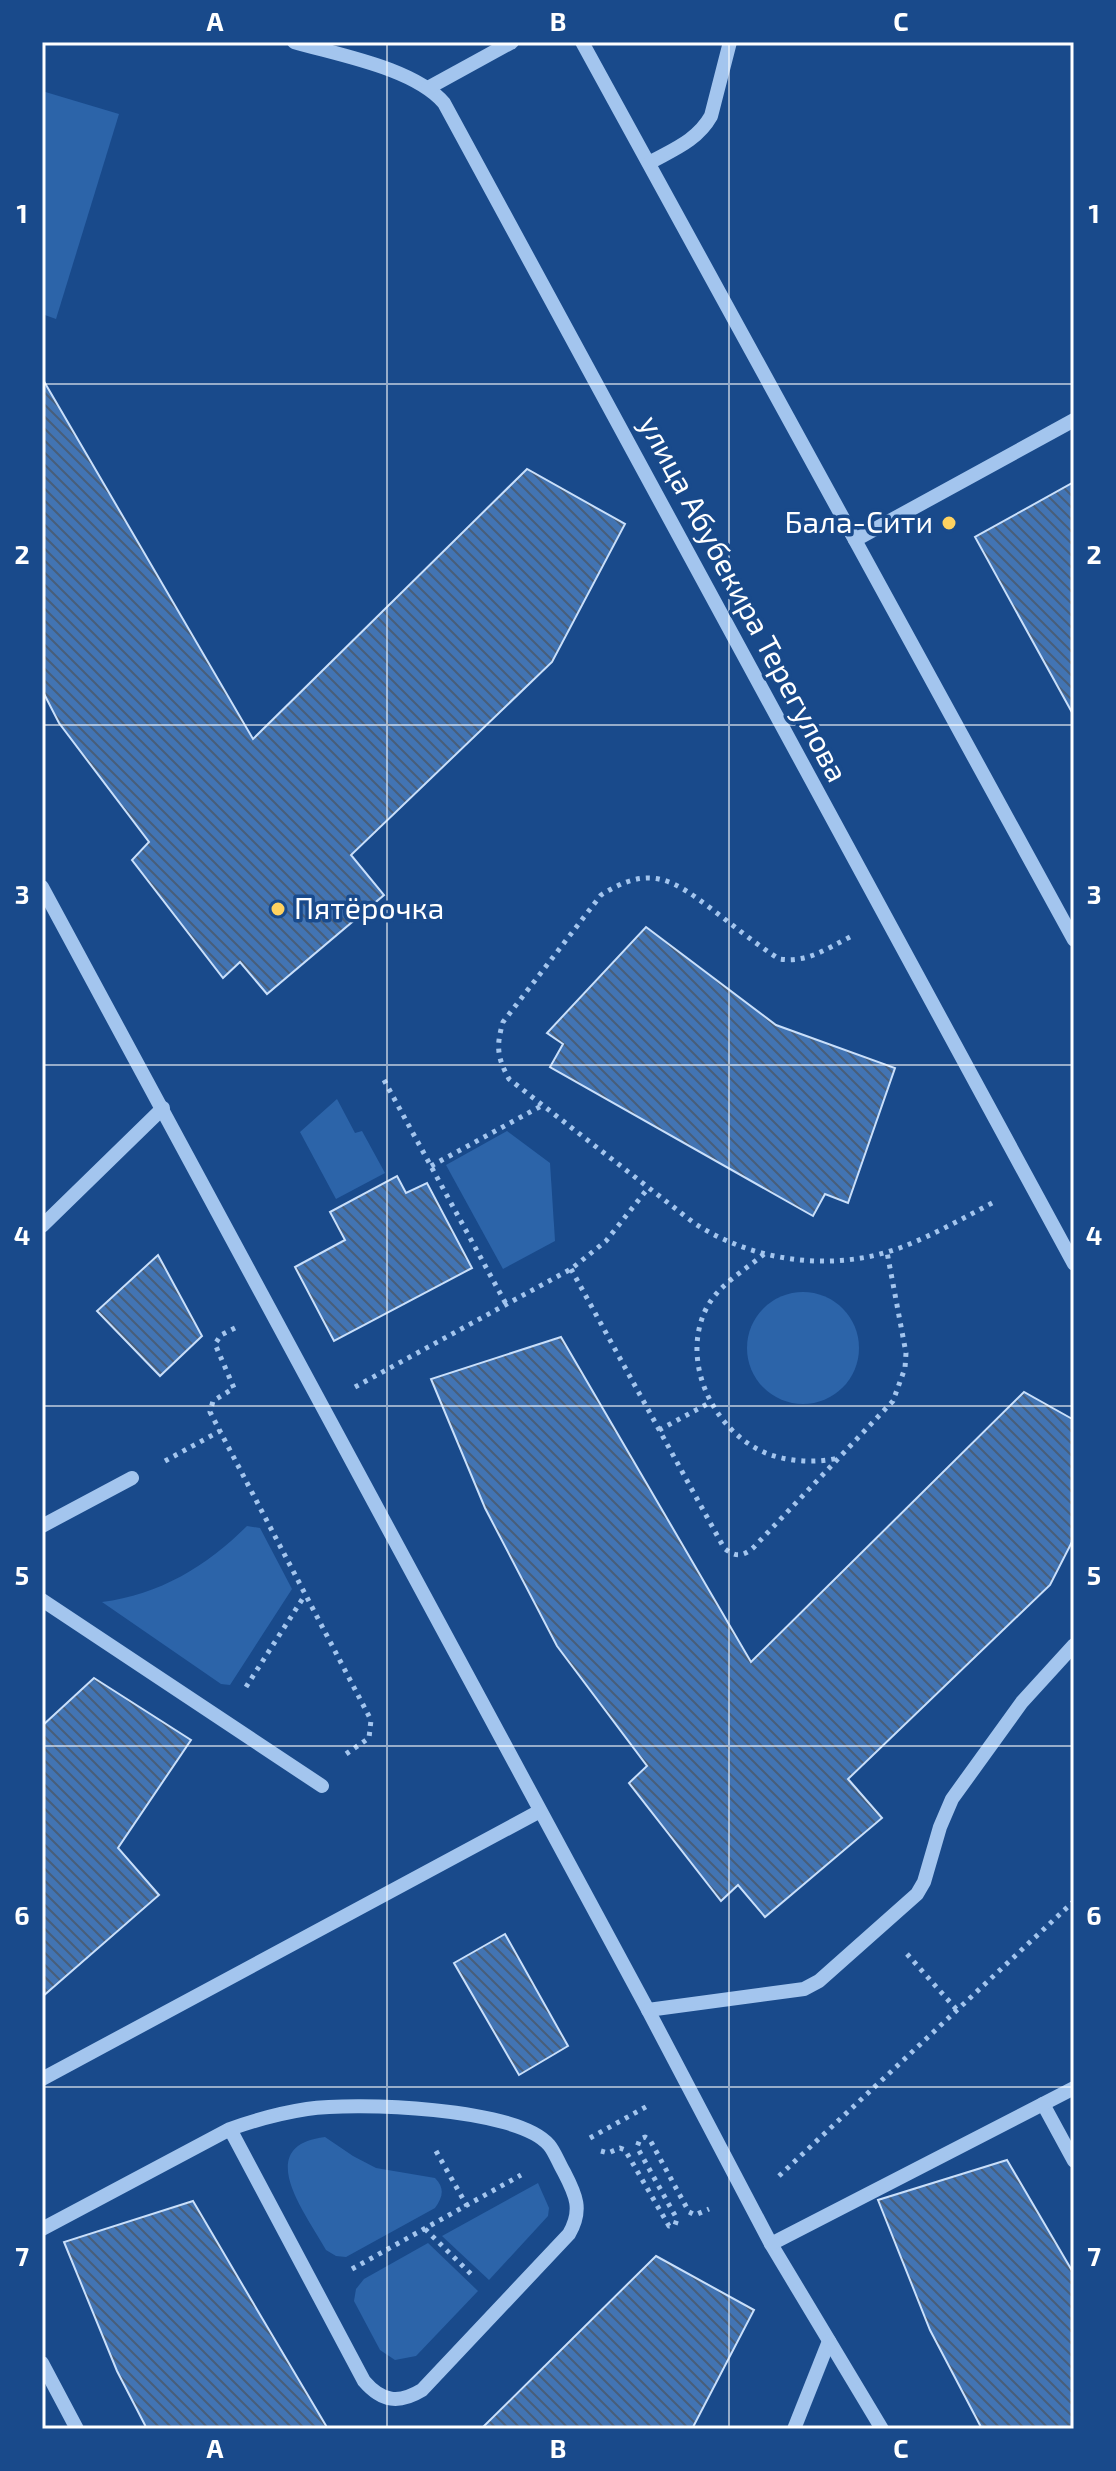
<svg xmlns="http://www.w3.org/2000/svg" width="1116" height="2471" font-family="'Exo 2',sans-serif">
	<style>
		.green { fill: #2c64a9 }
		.building { fill: url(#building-back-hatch); stroke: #c9dffa; stroke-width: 2 }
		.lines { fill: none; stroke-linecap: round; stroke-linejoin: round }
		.path { stroke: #a3c5ee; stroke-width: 5; stroke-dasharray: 4 6; stroke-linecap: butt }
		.minor { stroke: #a3c5ee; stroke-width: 14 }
		.grid { fill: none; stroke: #fff; stroke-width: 2; stroke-opacity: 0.55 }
		.poi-dot { fill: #ffd260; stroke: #194a8b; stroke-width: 3 }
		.labels { text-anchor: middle; stroke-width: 7; stroke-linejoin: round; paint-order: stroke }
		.poi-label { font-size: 30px; fill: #fff; stroke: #194a8b; text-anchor: end }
		.street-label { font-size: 30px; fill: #fff; stroke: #194a8b }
		.neatline { fill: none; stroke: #fff; stroke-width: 3 }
		.grid-label { font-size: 26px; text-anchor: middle; font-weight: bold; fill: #fff }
	</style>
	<defs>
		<pattern id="building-back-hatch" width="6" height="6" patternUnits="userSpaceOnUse" patternTransform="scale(2)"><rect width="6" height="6" fill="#4274b3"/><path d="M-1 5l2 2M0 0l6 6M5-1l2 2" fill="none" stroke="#485e7a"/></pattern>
	</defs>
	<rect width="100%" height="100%" fill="#194a8b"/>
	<!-- green -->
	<g class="green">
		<polygon points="42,91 119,114 56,319 42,314"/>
		<polygon points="337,1099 355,1133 362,1131 385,1173 336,1199 300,1132"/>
		<polygon points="507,1131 550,1163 555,1241 503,1269 446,1165"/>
		<circle cx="803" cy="1348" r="56"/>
		<path d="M 247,1526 L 260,1528 L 292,1589 L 230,1685 L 221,1684 L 102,1602 C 159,1595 207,1566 247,1526 Z"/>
		<path d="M 325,2137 L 353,2156 L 376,2168 L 435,2178 C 445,2188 443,2197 435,2208 L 346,2257 L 336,2256 L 326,2250 C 307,2215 251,2146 325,2137 Z"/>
		<polygon points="538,2183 549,2208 548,2216 489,2280 442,2236"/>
		<polygon points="428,2243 478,2291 416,2356 395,2360 380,2350 354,2301 356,2289 364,2279"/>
	</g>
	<!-- building -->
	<g class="building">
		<polygon points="42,378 253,739 527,469 625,524 552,662 351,855 384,895 267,994 240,962 223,978 132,860 149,842 59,723 42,690"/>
		<polygon points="1074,482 1074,716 975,537"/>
		<polygon points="646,927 776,1025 895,1068 848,1203 825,1194 813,1216 550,1067 563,1044 547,1033"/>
		<polygon points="397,1176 406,1193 427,1183 472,1268 334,1341 295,1267 345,1240 330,1212"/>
		<polygon points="158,1255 202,1336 160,1376 97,1311"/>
		<polygon points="561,1337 751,1662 1024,1392 1074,1420 1074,1538 1050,1585 848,1779 882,1818 765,1917 738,1885 721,1901 629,1783 647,1766 557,1646 485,1508 431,1379"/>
		<polygon points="94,1678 191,1740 118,1848 159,1895 42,1997 42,1726"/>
		<polygon points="505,1934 568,2046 519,2075 454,1963"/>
		<polygon points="1007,2160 1074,2274 1074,2429 982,2429 930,2330 878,2200"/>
		<polygon points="193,2201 262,2318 328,2429 147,2429 117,2371 64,2242"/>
		<polygon points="656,2256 754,2310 692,2429 481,2429"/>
	</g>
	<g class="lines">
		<!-- path -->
		<g class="path">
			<path d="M 850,937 C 826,949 807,963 779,959 C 756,944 735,927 713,910 C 672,879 650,864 601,895 L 503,1022 C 496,1046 497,1057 509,1079 L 694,1223 C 754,1262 834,1273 902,1247 C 934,1235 965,1217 996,1201"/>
			<polyline points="384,1080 506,1304"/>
			<polyline points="431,1166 543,1105"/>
			<path d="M 764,1254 C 744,1271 718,1285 706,1309 C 679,1364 716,1436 771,1455 C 793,1462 817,1463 838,1458"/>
			<path d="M 571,1269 L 724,1548 C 735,1557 742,1557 753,1548 L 893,1401 L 905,1368 L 906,1353 L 887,1252"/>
			<polyline points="235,1328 221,1335 215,1344 234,1388 213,1401 210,1412 371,1720 369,1738 346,1754"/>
			<polyline points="355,1387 571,1269 606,1241 649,1187"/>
			<polyline points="659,1430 711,1402"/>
			<polyline points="165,1461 220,1431"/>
			<polyline points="246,1687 305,1595"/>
			<polyline points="907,1954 957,2010"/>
			<polyline points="590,2138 651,2104"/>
			<polyline points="436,2151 467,2206"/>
			<polyline points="601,2151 608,2153 620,2148 625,2150 669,2226 675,2225 677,2219 637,2147 640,2139 645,2137 650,2140 689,2212 695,2215 709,2209"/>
			<polyline points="779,2176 1074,1901"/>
			<polyline points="425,2229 473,2276"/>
			<polyline points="352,2269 521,2175"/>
		</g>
		<!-- minor -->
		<g class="minor">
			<path d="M 294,42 C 338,55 414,68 444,103 L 1074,1264"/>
			<polyline points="582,42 855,540"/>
			<polyline points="428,88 512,42"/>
			<path d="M 649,163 C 672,150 697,141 711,116 L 730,42"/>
			<polyline points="1074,420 855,540 1074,940"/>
			<polyline points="42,887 648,2010 771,2244 882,2429"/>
			<polyline points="42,1226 163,1108"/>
			<polyline points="42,1526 132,1478"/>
			<polyline points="42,1600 322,1786"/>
			<polyline points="648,2010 804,1989 819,1981 917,1894 924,1882 940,1827 952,1799 1022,1702 1074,1645"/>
			<polyline points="42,2079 540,1811"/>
			<polyline points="1043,2104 1074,2161"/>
			<path d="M 42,2229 L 230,2129 C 255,2120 281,2113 307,2109 C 355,2102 517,2107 549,2145 C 555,2152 559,2164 564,2172 C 576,2195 583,2210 569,2234 L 422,2390 C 399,2404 382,2402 364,2381 L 230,2129"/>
			<polyline points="771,2244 1074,2088"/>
			<polyline points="42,2363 77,2429"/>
			<polyline points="794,2429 829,2341"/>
		</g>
	</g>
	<!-- grid -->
	<path class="grid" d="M 387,42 L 387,2429M 729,42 L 729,2429M 42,384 L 1074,384M 42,725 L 1074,725M 42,1065 L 1074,1065M 42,1406 L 1074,1406M 42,1746 L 1074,1746M 42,2087 L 1074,2087"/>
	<!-- markers -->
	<g class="poi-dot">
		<circle cx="949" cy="523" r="8"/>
		<circle cx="278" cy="909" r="8"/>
	</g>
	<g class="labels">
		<!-- poi labels -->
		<g class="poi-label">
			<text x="933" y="533">Бала-Сити</text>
			<text x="294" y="919" text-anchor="start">Пятёрочка</text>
		</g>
		<!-- street labels -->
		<g class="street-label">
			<text transform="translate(743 599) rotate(62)" y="10">улица Абубекира Терегулова</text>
		</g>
	</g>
	<!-- border -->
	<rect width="1116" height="2471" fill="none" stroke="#194a8b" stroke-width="88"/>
	<rect x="44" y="44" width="1028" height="2383" class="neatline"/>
	<g class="grid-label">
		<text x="215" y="31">A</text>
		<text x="558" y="31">B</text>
		<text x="901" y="31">C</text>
		<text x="22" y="223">1</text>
		<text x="1094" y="223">1</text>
		<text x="22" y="564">2</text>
		<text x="1094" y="564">2</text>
		<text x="22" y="904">3</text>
		<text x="1094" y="904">3</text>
		<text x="22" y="1245">4</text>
		<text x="1094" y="1245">4</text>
		<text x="22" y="1585">5</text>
		<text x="1094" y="1585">5</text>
		<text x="22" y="1925">6</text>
		<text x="1094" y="1925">6</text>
		<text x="22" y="2266">7</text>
		<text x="1094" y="2266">7</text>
		<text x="215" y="2458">A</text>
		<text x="558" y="2458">B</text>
		<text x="901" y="2458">C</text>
	</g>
</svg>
